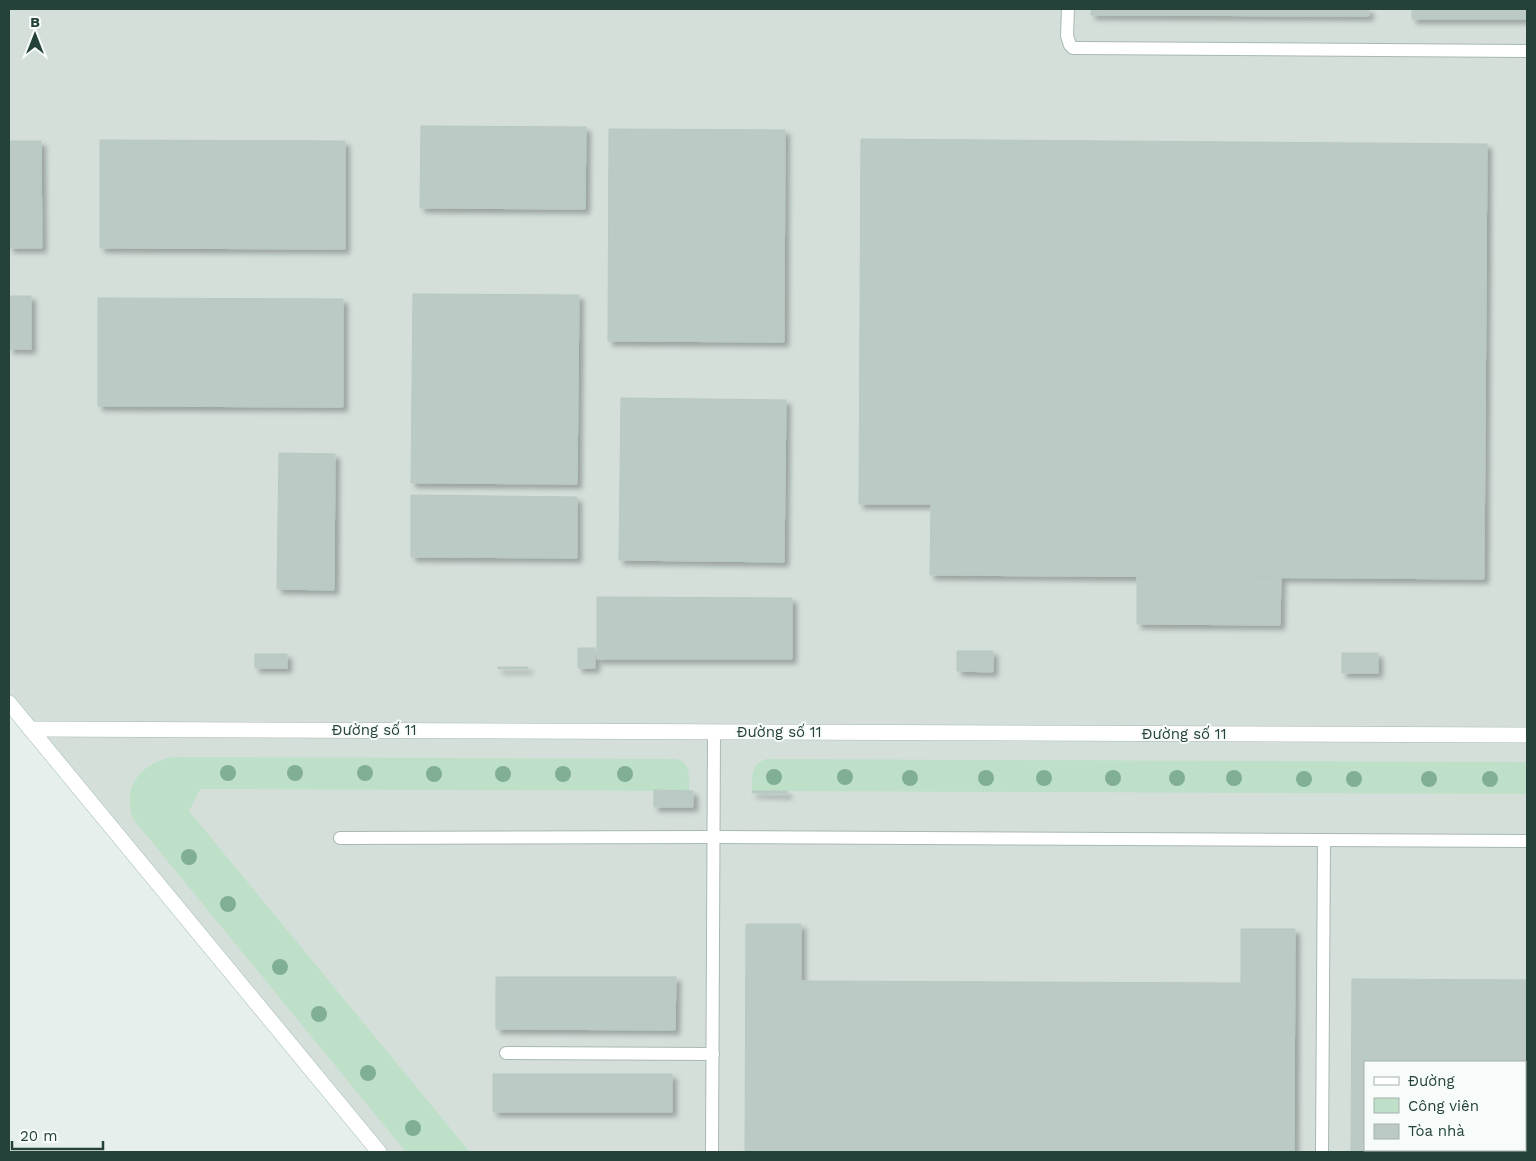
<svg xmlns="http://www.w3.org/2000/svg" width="1536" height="1161" font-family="'Work Sans',sans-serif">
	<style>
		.built { fill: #d4dfda; fill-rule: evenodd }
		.green { fill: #bfe0c8 }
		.building { fill: #bbcac4; stroke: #b8c9c2; fill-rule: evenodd; filter: url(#shadow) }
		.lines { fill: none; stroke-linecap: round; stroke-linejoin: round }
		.lane-casing { stroke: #a8b8b2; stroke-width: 14 }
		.street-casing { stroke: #a8b8b2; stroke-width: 16 }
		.secondary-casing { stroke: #a4bbb3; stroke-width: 16 }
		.lane { stroke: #fff; stroke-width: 12 }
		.street { stroke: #fff; stroke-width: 15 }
		.secondary { stroke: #fff; stroke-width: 15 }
		.tree { fill: #80af93 }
		.labels { text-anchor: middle; stroke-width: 4; stroke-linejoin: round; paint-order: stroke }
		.street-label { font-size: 15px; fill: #24423a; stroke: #f7fbf9 }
	</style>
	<defs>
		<filter id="shadow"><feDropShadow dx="4.5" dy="4.5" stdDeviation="2.5" flood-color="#0004"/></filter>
	</defs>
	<rect width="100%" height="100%" fill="#e6efeb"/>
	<!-- built -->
	<path class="built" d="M 9,9 L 1527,9 L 1527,1152 L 379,1152 L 9,703 ZM 1365,1062 L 1525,1062 L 1525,1150 L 1365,1150 Z"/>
	<!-- green -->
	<g class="green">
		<path d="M 173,757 L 676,759 C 692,763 689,777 689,791 L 200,789 L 189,811 L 470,1152 L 406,1152 L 133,819 C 121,787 141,763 173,757 Z"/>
		<path d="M 766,759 L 1527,762 L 1527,794 L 752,791 C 752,777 750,764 766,759 Z"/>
	</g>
	<!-- building -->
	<g class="building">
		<polygon points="1091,9 1369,9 1369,16 1091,15"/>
		<rect x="1412" y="9" width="115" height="10"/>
		<polygon points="421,126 586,127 585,209 420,208"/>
		<polygon points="609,129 785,130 784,342 608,341"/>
		<polygon points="861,139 1487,144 1484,579 930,575 931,504 859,504"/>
		<polygon points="100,140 345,141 345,249 100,248"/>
		<polygon points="9,141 41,141 42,248 9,248"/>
		<polygon points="413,294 579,295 577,484 411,483"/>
		<rect x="9" y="296" width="22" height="53"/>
		<polygon points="98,298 343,299 343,407 98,406"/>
		<polygon points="621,398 786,400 784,562 619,560"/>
		<polygon points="279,453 335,454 334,590 277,589"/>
		<polygon points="411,495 577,497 577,558 411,557"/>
		<polygon points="1137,576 1281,577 1280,625 1137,624"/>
		<polygon points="597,597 792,598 792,659 597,659"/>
		<rect x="578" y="648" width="17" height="20"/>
		<polygon points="957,651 993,651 993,672 957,671"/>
		<rect x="1342" y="653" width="36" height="20"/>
		<rect x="255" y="654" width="32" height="14"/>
		<rect x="498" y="667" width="30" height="2"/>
		<polygon points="654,790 693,791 693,807 654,807"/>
		<polygon points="752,791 787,791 787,794 752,793"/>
		<polygon points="746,924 801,924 801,981 1241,983 1241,929 1295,929 1294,1152 745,1152"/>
		<polygon points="496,977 676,977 675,1030 496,1029"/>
		<path d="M 1352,979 L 1527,980 L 1527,1152 L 1351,1152 ZM 1365,1062 L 1525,1062 L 1525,1150 L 1365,1150 Z"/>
		<rect x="493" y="1074" width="179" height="38"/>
	</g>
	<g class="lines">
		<!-- lane casing -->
		<g class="lane-casing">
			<g id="lane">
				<polyline points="1068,9 1067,36 1070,45 1073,48 1078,48 1527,51"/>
				<polyline points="340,838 714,837 1527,841"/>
				<polyline points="506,1053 713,1054"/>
				<polyline points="712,1152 714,732"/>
				<polyline points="1322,1152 1324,840"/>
			</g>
		</g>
		<!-- street casing -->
		<g class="street-casing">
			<polyline id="street" points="30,729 1527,735"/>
		</g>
		<!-- secondary casing -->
		<g class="secondary-casing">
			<polyline id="secondary" points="9,703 379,1152"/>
		</g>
		<!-- lane -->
		<use href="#lane" class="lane"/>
		<!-- street -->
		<use href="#street" class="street"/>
		<!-- secondary -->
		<use href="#secondary" class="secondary"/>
	</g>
	<!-- trees -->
	<g class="tree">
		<circle cx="228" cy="773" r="8"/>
		<circle cx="295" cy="773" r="8"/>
		<circle cx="365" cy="773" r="8"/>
		<circle cx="434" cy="774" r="8"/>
		<circle cx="503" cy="774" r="8"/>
		<circle cx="563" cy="774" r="8"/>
		<circle cx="625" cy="774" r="8"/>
		<circle cx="774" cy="777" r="8"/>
		<circle cx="845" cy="777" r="8"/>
		<circle cx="910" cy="778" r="8"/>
		<circle cx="986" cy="778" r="8"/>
		<circle cx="1044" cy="778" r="8"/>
		<circle cx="1113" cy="778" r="8"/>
		<circle cx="1177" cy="778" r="8"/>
		<circle cx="1234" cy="778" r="8"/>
		<circle cx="1304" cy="779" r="8"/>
		<circle cx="1354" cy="779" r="8"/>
		<circle cx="1429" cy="779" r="8"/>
		<circle cx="1490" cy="779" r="8"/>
		<circle cx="189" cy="857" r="8"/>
		<circle cx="228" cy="904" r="8"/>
		<circle cx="280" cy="967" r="8"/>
		<circle cx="319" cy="1014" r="8"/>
		<circle cx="368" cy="1073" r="8"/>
		<circle cx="413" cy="1128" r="8"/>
	</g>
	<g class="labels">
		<!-- street labels -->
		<g class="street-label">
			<text x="374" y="735">Đường số 11</text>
			<text x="779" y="737">Đường số 11</text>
			<text x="1184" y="739">Đường số 11</text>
		</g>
	</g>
	<!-- border -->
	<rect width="1536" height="1161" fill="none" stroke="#24423a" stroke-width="20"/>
	<!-- legend -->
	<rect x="1364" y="1061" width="162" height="90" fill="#f7fbf9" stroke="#a3b1ad"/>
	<rect x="1374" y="1077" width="25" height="8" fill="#ffffff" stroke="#a3b1ad"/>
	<text x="1408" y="1086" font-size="15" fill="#24423a">Đường</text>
	<rect x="1374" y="1098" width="25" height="15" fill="#bfe0c8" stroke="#a3b1ad"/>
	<text x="1408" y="1111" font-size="15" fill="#24423a">Công viên</text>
	<rect x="1374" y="1124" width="25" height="15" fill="#bbcac4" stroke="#a3b1ad"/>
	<text x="1408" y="1136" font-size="15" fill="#24423a">Tòa nhà</text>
	<!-- north arrow -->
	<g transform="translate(35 35)" stroke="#f7fbf9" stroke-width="4" paint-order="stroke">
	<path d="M0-4L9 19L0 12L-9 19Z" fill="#24423a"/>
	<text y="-8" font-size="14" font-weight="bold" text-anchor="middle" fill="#24423a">B</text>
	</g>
	<!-- scale -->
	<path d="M12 1141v8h91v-8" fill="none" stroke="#24423a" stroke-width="2.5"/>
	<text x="20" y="1141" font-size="15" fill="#24423a" stroke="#f7fbf9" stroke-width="4" paint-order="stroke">20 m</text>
</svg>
